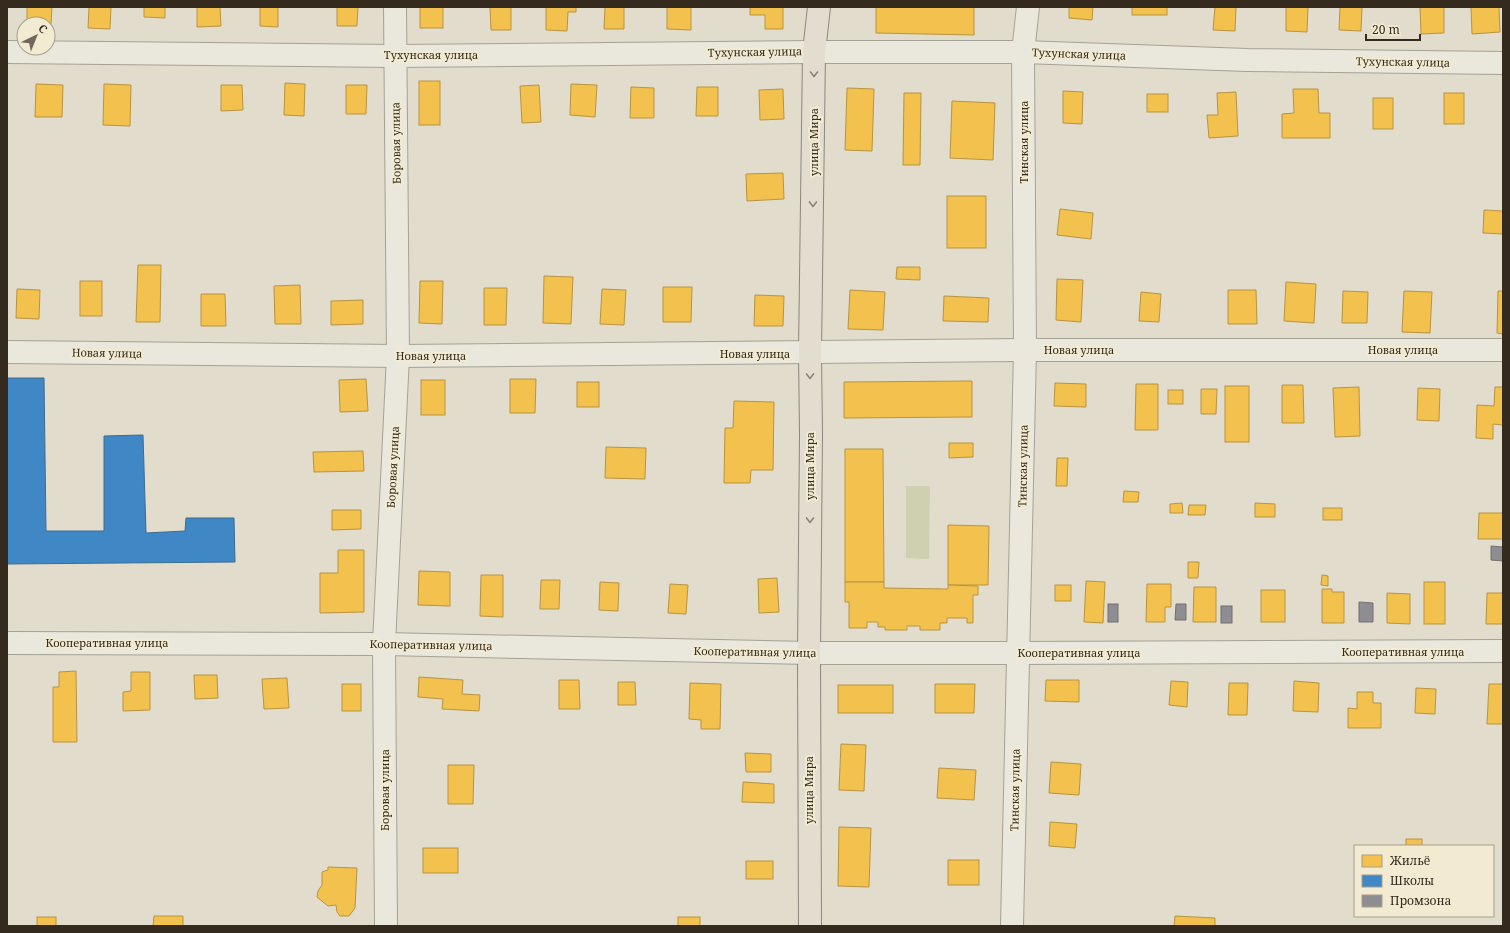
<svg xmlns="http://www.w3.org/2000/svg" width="1510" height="933" font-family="'Noto Serif',serif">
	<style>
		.green { fill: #ced0af }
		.homes { fill: #f2c14e; stroke: #b99440 }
		.schools { fill: #3f88c5; stroke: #3c6c93 }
		.industry { fill: #8d8d92; stroke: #726f6f }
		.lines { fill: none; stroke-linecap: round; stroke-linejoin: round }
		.minor-casing { stroke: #a6a195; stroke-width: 24 }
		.major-casing { stroke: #8c867c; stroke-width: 24 }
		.minor { stroke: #eae7dd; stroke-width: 22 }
		.major { stroke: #e2ddcf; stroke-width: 22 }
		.oneway { stroke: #8b8476 }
		.labels { text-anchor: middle; stroke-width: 4; stroke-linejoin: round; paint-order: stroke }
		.street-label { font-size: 11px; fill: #342a1e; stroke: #f2ebd2 }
	</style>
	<rect width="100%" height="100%" fill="#e1dccc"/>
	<!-- green -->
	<polygon class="green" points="906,486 930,486 929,559 906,558"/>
	<!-- homes -->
	<g class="homes">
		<polygon points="27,7 52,7 51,24 27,23"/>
		<polygon points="89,7 111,7 110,29 88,28"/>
		<polygon points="144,7 165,7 165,18 144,17"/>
		<polygon points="197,7 220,7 221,26 197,27"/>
		<polygon points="260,7 278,7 278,27 260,26"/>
		<polygon points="337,7 358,7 357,26 337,26"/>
		<rect x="420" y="7" width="23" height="21"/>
		<polygon points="490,7 511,7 511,30 491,30"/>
		<polygon points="546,7 576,7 576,12 568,12 567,31 546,30"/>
		<polygon points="605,7 624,7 624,29 604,29"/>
		<polygon points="667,7 691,7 691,30 667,29"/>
		<polygon points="750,7 783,7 783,29 765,29 765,15 750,15"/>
		<polygon points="876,7 974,7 974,35 876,33"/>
		<polygon points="1069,7 1093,7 1092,20 1069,18"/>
		<rect x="1132" y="7" width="35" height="8"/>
		<polygon points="1215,7 1236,7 1235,31 1213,30"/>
		<polygon points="1286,7 1308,7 1307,32 1286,31"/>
		<polygon points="1340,7 1362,7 1361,31 1339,30"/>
		<polygon points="1420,7 1444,7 1444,33 1421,34"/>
		<polygon points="1471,7 1499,7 1500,32 1472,34"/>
		<rect x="419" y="81" width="21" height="44"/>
		<polygon points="285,83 305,84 304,116 284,115"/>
		<polygon points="36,84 63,85 62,117 35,117"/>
		<polygon points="104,84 131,85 130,126 103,125"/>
		<polygon points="571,84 597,85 595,117 570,115"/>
		<polygon points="221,85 242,85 243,110 221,111"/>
		<polygon points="346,85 367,85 366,114 346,114"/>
		<polygon points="539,85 541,122 522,123 520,86"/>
		<polygon points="631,87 654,88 654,118 630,118"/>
		<polygon points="697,87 718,87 718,116 696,116"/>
		<polygon points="847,88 874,89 872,151 845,150"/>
		<polygon points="783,89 784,119 760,120 759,90"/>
		<polygon points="1293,89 1318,89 1319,113 1330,113 1330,138 1282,138 1282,114 1294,113"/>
		<polygon points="1063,91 1083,92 1082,124 1063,123"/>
		<polygon points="1236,92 1238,136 1209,138 1207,115 1218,115 1217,93"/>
		<polygon points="904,93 921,93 920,165 903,165"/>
		<rect x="1444" y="93" width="20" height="31"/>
		<rect x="1147" y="94" width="21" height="18"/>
		<rect x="1373" y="98" width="20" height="31"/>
		<polygon points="952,101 995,103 993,160 950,158"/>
		<polygon points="783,173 784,199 747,201 746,174"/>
		<rect x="947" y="196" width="39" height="52"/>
		<polygon points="1060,209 1093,213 1091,239 1057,235"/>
		<polygon points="1484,210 1503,211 1503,234 1483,233"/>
		<polygon points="138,265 161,265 160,322 136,322"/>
		<polygon points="897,267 920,267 920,280 896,279"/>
		<polygon points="544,276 573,277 571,324 543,323"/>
		<polygon points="1057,279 1083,280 1081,322 1056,320"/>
		<rect x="80" y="281" width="22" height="35"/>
		<polygon points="420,281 443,281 442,324 419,323"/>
		<polygon points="1286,282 1316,284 1314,323 1284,321"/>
		<polygon points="300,285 301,324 275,324 274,286"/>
		<polygon points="663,287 692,287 691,322 663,322"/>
		<polygon points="484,288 507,288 506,325 484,325"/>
		<polygon points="17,289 40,290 39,319 16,318"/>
		<polygon points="602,289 626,290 624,325 600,324"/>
		<polygon points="850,290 885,292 883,330 848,329"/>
		<polygon points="1228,290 1256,290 1257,324 1228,324"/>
		<polygon points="1343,291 1368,292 1367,323 1342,323"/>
		<polygon points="1404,291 1432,292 1430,333 1402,332"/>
		<polygon points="1498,291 1503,291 1503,334 1497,333"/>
		<polygon points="1141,292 1161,294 1159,322 1139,321"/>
		<polygon points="201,294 225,294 226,326 201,326"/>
		<polygon points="755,295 784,296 783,326 754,326"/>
		<polygon points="944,296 989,298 988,322 943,321"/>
		<polygon points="363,300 363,324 331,325 331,301"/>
		<polygon points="366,379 368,411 340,412 339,380"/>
		<polygon points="510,379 536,379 535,413 510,413"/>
		<rect x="421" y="380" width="24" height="35"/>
		<polygon points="972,381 972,417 844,418 844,382"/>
		<rect x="577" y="382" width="22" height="25"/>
		<polygon points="1055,383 1086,384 1086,407 1054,406"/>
		<polygon points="1136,384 1158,384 1158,430 1135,430"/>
		<polygon points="1282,385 1303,385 1304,423 1282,423"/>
		<rect x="1225" y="386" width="24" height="56"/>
		<polygon points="1359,387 1360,436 1335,437 1333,388"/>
		<polygon points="1495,387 1503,387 1503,425 1493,424 1493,439 1476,438 1477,405 1494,406"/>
		<polygon points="1418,388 1440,389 1439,421 1417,420"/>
		<polygon points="1201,389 1217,389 1216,414 1201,414"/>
		<rect x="1168" y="390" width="15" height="14"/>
		<polygon points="734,401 774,402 773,470 751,470 750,483 724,483 725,428 733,428"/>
		<polygon points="949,443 973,443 973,457 949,458"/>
		<polygon points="606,447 646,448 645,479 605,478"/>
		<polygon points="845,449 883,449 884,582 845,582"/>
		<polygon points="363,451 364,471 314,472 313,452"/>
		<polygon points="1057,458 1068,458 1067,486 1056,486"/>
		<polygon points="1124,491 1139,492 1138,502 1123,502"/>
		<polygon points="1182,503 1183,513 1170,513 1170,504"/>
		<polygon points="1255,503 1275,504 1275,517 1255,517"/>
		<polygon points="1189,505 1206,505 1205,515 1188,515"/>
		<rect x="1323" y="508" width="19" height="12"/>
		<polygon points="332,510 361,510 361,529 332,530"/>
		<polygon points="1479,513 1503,513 1503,539 1478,539"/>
		<polygon points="948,525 989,526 988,585 948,585"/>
		<polygon points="338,550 364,550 364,612 320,613 320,573 338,573"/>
		<polygon points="1188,562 1199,562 1198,578 1188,578"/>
		<polygon points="419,571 450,572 450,606 418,605"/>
		<polygon points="481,575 503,575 503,617 480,616"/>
		<polygon points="1322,575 1328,576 1328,586 1321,585"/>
		<polygon points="777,578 779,612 759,613 758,579"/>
		<polygon points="541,580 560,580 559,609 540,609"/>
		<polygon points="1086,581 1105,582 1103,623 1084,622"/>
		<polygon points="600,582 619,583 618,611 599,610"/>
		<polygon points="845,582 884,582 884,588 948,589 948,585 978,586 978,595 973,595 973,623 967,623 967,618 947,618 947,623 940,623 940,630 920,630 920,626 907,626 907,630 885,630 885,627 878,627 878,622 867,622 867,628 849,628 849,602 845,602"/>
		<rect x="1424" y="582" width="21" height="42"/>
		<polygon points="670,584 688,585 686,614 668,613"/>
		<polygon points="1147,584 1171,584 1171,607 1165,607 1165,622 1146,622"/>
		<rect x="1055" y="585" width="16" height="16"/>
		<polygon points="1194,587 1216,587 1216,622 1193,622"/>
		<polygon points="1322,589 1332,589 1332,592 1344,592 1344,623 1322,623"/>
		<rect x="1261" y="590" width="24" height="32"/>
		<polygon points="1387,593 1410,594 1410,624 1387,623"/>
		<polygon points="1487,593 1503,593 1503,624 1486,624"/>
		<polygon points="76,671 77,742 53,742 53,687 59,687 59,672"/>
		<polygon points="131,672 150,672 150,710 123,711 123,692 131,691"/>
		<polygon points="194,675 217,675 218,698 195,699"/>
		<polygon points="419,677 463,680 462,694 480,695 479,711 442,709 443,699 418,697"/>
		<polygon points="287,678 289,708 264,709 262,679"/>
		<polygon points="559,680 579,680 580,709 559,709"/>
		<polygon points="1046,680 1079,680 1079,702 1045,701"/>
		<polygon points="1171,681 1188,682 1187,707 1169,705"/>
		<polygon points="1294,681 1319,683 1318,712 1293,711"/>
		<polygon points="618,682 635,682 636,705 618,705"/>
		<polygon points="690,683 721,684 720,729 701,729 701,720 689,719"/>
		<polygon points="1229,683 1248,683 1247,715 1228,715"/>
		<rect x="342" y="684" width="19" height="27"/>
		<polygon points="935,684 975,684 974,713 935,713"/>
		<polygon points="1489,684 1503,684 1503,724 1487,724"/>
		<rect x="838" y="685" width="55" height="28"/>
		<polygon points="1416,688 1436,689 1435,714 1415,713"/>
		<polygon points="1357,692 1373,692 1373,703 1381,703 1381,728 1348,728 1348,708 1357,709"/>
		<polygon points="841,744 866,745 864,791 839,790"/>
		<polygon points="745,753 771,754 771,772 746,772"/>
		<polygon points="1051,762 1081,764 1079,795 1049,793"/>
		<polygon points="448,765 474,765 473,804 448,804"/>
		<polygon points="939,768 976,770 974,800 937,798"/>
		<polygon points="743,782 774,784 774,803 742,802"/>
		<polygon points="1050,822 1077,824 1075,848 1049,846"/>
		<polygon points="839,827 871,828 869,887 838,886"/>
		<rect x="1406" y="839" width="16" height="7"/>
		<rect x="423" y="848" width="35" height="25"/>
		<rect x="948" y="860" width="31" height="25"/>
		<rect x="746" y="861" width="27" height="18"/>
		<polygon points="328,867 357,868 355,908 349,916 340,916 337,912 336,905 328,906 317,897 318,891 322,885 322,872 328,870"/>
		<polygon points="154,916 183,916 183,926 153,926"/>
		<polygon points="1175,916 1215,918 1215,926 1174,926"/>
		<rect x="37" y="917" width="19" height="9"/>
		<rect x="678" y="917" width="22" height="9"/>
	</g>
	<!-- schools -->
	<polygon class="schools" points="7,378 44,378 46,531 104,531 104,436 143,435 146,533 185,531 186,518 234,518 235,562 7,564"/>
	<!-- industry -->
	<g class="industry">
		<polygon points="1491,546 1503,547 1503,561 1491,560"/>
		<polygon points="1359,602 1373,603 1373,622 1359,622"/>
		<rect x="1108" y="604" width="10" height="18"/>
		<polygon points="1176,604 1186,604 1186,620 1175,620"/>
		<rect x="1221" y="606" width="11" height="17"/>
	</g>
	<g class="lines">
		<!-- minor casing -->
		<g class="minor-casing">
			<g id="minor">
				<polyline points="7,52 395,56 814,52 1023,52 1247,60 1503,63"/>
				<polyline points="7,352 398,356 1025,350 1503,350"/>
				<polyline points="7,643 384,644 809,653 1019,653 1503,651"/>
				<polyline points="386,926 384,644 398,356 395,7"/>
				<polyline points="1012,926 1025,350 1023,52 1028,7"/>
			</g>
		</g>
		<!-- major casing -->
		<g class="major-casing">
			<polyline id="major" points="810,926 809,653 811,434 810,353 814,52 819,7"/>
		</g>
		<!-- minor -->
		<use href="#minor" class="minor"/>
		<!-- major -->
		<use href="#major" class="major"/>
	</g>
	<!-- one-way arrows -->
	<defs><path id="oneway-chevron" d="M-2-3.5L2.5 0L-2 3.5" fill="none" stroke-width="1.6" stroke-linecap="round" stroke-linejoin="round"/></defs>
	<g class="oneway">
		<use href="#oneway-chevron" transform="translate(814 74) rotate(90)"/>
		<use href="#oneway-chevron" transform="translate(813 204) rotate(91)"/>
		<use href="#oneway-chevron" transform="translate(810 376) rotate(89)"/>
		<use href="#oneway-chevron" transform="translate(810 520) rotate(91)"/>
	</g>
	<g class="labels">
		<!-- street labels -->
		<g class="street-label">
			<text transform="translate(755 52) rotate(-1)" y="4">Тухунская улица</text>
			<text transform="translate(1079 54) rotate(2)" y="4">Тухунская улица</text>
			<text x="431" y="59">Тухунская улица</text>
			<text transform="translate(1403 62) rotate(1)" y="4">Тухунская улица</text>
			<text transform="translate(814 142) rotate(-90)" y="4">улица Мира</text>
			<text transform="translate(1024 142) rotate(-90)" y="4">Тинская улица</text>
			<text transform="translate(396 143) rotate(-91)" y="4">Боровая улица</text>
			<text x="1079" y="354">Новая улица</text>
			<text x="1403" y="354">Новая улица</text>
			<text transform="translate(107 353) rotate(1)" y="4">Новая улица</text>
			<text x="755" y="358">Новая улица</text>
			<text x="431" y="360">Новая улица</text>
			<text transform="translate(810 466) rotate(-90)" y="4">улица Мира</text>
			<text transform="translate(1023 466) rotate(-89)" y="4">Тинская улица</text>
			<text transform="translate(393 467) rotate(-87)" y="4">Боровая улица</text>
			<text x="107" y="647">Кооперативная улица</text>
			<text transform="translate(431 645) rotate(1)" y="4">Кооперативная улица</text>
			<text transform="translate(755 652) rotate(1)" y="4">Кооперативная улица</text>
			<text x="1403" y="656">Кооперативная улица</text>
			<text x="1079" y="657">Кооперативная улица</text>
			<text transform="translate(385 790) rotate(-90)" y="4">Боровая улица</text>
			<text transform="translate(809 790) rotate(-90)" y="4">улица Мира</text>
			<text transform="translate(1015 790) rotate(-89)" y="4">Тинская улица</text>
		</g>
	</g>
	<!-- border -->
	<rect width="1510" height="933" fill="none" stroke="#342a1e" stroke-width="16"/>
	<!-- legend -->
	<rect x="1354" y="845" width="140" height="72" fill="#f2ebd2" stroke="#a69e8a"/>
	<rect x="1362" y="855" width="20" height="12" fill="#f2c14e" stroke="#a69e8a"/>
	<text x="1390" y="865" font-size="12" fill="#342a1e">Жильё</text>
	<rect x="1362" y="875" width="20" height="12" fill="#3f88c5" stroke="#a69e8a"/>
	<text x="1390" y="885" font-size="12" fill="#342a1e">Школы</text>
	<rect x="1362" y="895" width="20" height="12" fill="#8d8d92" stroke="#a69e8a"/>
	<text x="1390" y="905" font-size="12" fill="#342a1e">Промзона</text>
	<!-- north arrow -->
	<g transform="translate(36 36) rotate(43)"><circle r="19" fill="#f2ebd2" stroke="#a69e8a"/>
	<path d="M0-3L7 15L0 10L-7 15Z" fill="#71685b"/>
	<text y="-6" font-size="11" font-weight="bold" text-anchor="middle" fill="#342a1e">С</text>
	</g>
	<!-- scale -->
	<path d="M1366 34v6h54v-6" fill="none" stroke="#342a1e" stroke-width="2"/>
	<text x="1372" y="34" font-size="12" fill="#342a1e" stroke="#f2ebd2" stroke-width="3" paint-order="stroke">20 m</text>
</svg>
